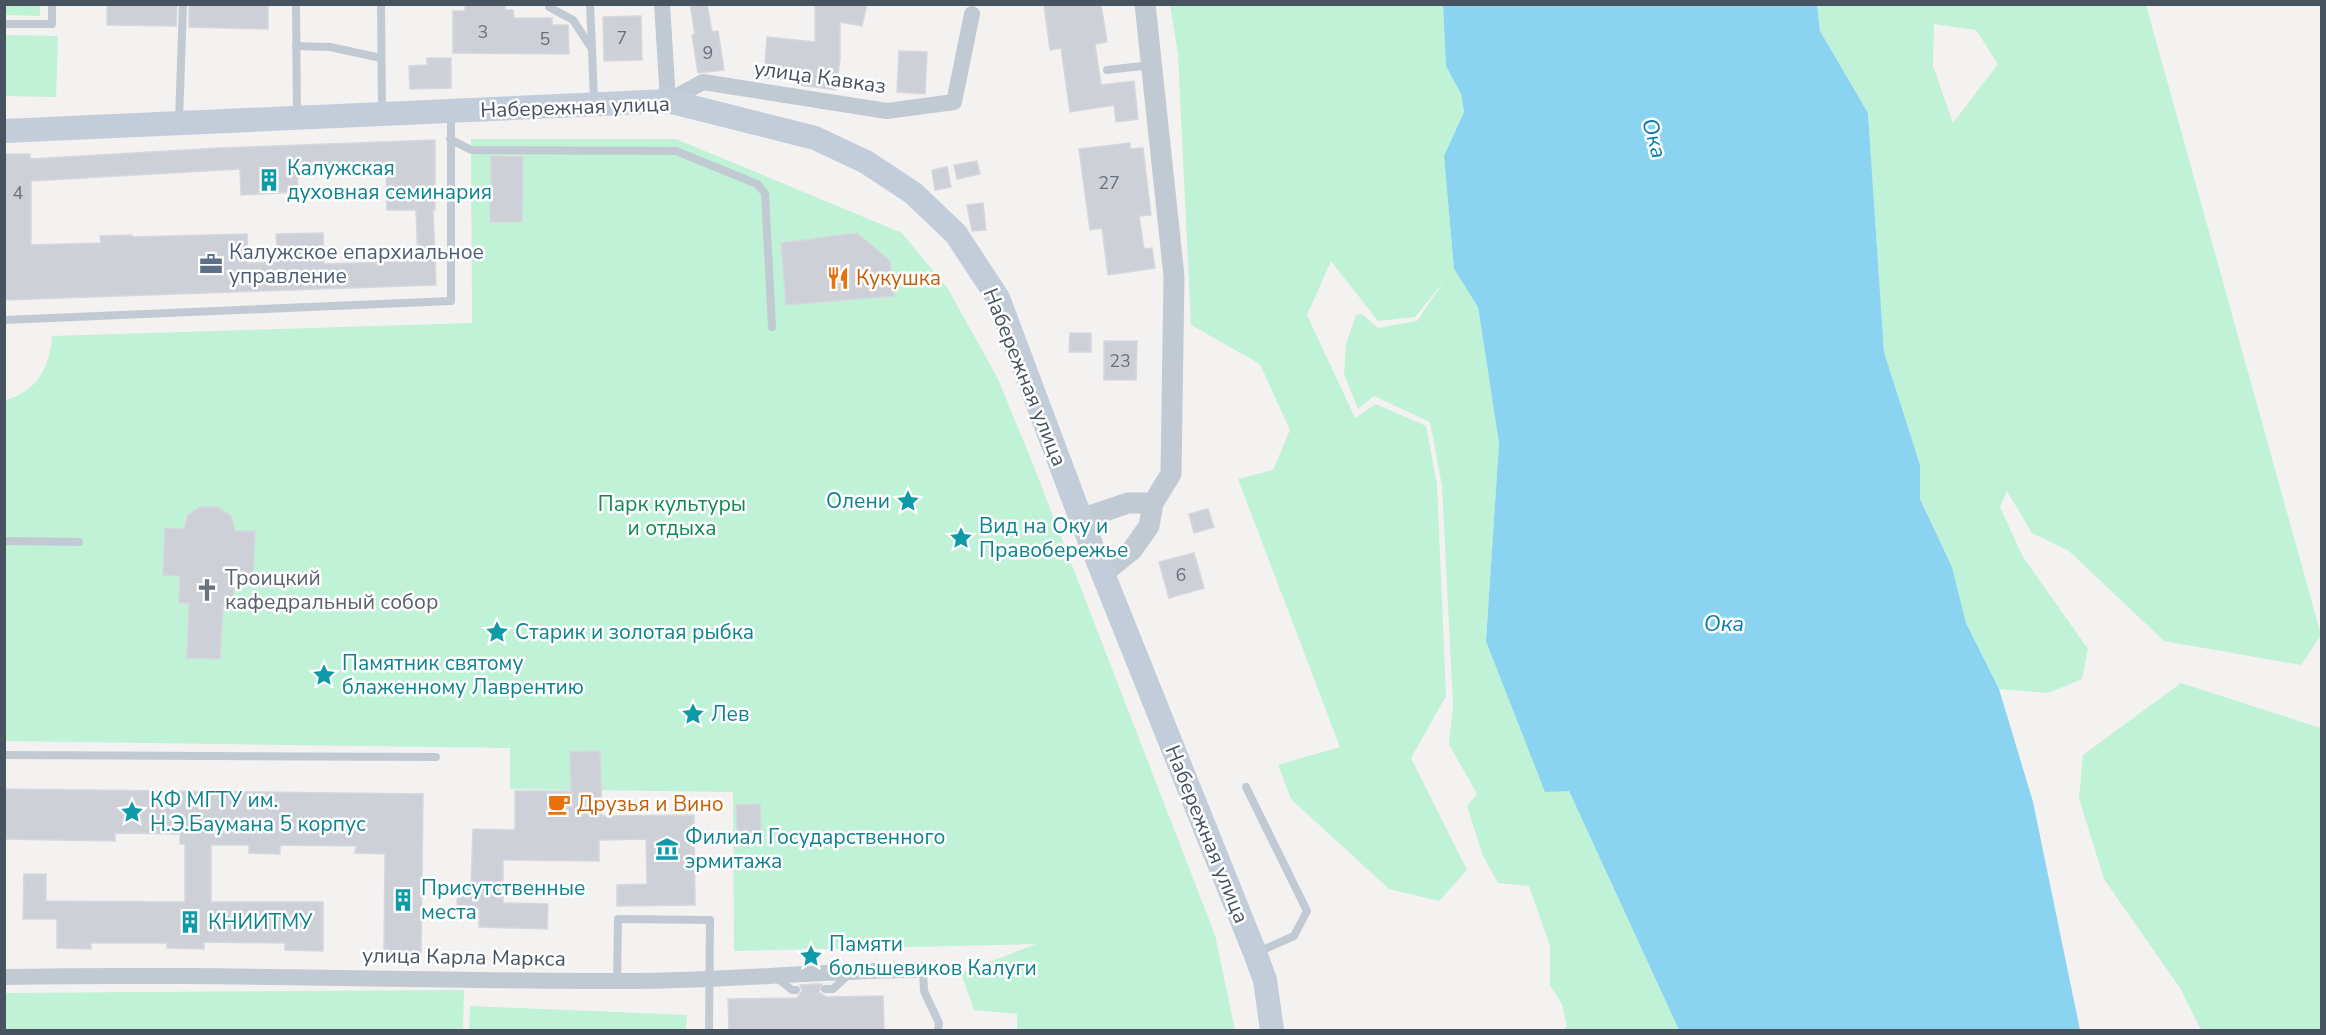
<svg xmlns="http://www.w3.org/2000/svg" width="2326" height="1035" font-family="'Nunito Sans',sans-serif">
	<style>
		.green { fill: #bff2d6; fill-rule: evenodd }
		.water { fill: #8ad4f1 }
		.building { fill: #cdd0d6; stroke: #d5d7dd; stroke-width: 1.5; fill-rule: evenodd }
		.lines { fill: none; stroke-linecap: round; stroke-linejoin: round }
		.service { stroke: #c1cad3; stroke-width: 8 }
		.minor { stroke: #c1cad3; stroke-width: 16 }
		.tertiary { stroke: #c1cad3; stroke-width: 21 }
		.secondary { stroke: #c3cdda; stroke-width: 24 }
		.labels { text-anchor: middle; stroke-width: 5; stroke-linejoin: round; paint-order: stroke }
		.number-label { font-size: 18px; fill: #69727e }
		.street-label { font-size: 21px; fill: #485360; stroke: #fff }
		.culture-label { font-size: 21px; fill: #0d838f; stroke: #fff; text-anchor: start }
		.service-label { font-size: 21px; fill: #4e5e75; stroke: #fff; text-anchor: start }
		.food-label { font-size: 21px; fill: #c56008; stroke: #fff; text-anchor: start }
		.park-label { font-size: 21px; fill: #138755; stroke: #fff }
		.worship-label { font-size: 21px; fill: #5b616d; stroke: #fff; text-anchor: start }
		.water-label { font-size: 22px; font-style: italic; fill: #067dad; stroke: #fff }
	</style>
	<rect width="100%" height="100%" fill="#f4f1f1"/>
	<!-- green -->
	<g class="green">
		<polygon points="5,4 40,5 40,16 5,15"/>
		<polygon points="1170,5 1443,5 1446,66 1461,94 1464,112 1444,156 1454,269 1478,307 1499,443 1486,641 1569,791 1679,1030 1563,1030 1567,1026 1562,1004 1550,985 1550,946 1529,886 1498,883 1483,856 1467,806 1477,794 1449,744 1453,705 1442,486 1430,422 1374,396 1358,409 1344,374 1346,344 1356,315 1362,314 1378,328 1417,321 1445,280 1415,317 1378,321 1331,261 1307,315 1355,418 1376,404 1426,426 1437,484 1446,696 1411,758 1467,870 1439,901 1389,889 1291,799 1278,765 1340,747 1238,479 1273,470 1290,430 1260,364 1191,325 1178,54"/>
		<path d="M 1817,5 L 2146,5 L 2321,635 L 2301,665 L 2164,641 L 2069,551 L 2032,533 L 2007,491 L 2000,507 L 2023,557 L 2088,649 L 2082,679 L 2048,693 L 1999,689 L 1966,623 L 1952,567 L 1920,499 L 1920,465 L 1884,352 L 1868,113 L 1820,31 ZM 1934,24 L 1976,30 L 1998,64 L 1953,123 L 1933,66 Z"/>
		<polygon points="5,35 58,36 56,97 5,96"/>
		<path d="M 471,139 L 676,139 L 902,233 L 948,289 L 998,379 L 1034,467 L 1215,935 L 1235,1030 L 1017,1030 L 1017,1014 L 974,1010 L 961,973 L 1036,944 L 734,951 L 733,792 L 510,789 L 510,748 L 5,741 L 5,400 C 37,392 50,367 52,336 L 472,323 Z"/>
		<polygon points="2181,683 2321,728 2321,1030 2201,1030 2180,988 2104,879 2079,798 2083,755"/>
		<polygon points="464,990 463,1030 5,1030 5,993"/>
		<polygon points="470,1006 687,1015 686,1030 469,1030"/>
	</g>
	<!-- water -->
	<polygon class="water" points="1443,5 1817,5 1820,31 1868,113 1884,352 1920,465 1920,499 1952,567 1966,623 1999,689 2033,802 2080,1030 1679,1030 1569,791 1545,792 1486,641 1499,443 1478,307 1454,269 1444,156 1464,112 1461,94 1446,66"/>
	<!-- building -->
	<g class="building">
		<polygon points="107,4 177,4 176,26 107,25"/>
		<polygon points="189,4 268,4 268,29 189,27"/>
		<polygon points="465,4 505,4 505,10 513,10 514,18 552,18 552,25 568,25 569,54 453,53 453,11 465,11"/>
		<polygon points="690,4 707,4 712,32 718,31 724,70 698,73 692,35 695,34"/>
		<polygon points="815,4 867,4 862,26 840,22 840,59 836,90 800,85 801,81 764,78 767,37 815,42"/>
		<polygon points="1044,4 1101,4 1107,42 1095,44 1101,85 1134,81 1138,119 1116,122 1114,105 1070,112 1061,48 1050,50"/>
		<polygon points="641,16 642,60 604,61 603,17"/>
		<polygon points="899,51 927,52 925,94 897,92"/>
		<polygon points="427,58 451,58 451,88 410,89 409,66 427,65"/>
		<path d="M 435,140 L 435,210 L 433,210 L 436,285 L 4,300 L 4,154 L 30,154 L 30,159 L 219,148 ZM 386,163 L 387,210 L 416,210 L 418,261 L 324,264 L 323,233 L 276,234 L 278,262 L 248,263 L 247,234 L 132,237 L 132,235 L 100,236 L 101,243 L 31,245 L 31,181 L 240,169 L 241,195 L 298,192 L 297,167 Z"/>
		<polygon points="1130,143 1130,149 1143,148 1151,215 1139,216 1144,249 1152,248 1155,268 1108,275 1102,228 1090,230 1079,149"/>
		<polygon points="491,156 523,157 522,222 490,222"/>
		<polygon points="977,161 980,174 957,179 954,165"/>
		<polygon points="947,167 951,187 935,190 932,170"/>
		<polygon points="983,203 986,230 972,231 967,205"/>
		<polygon points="857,233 890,261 894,296 786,305 781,243"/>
		<polygon points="1070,333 1091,333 1091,352 1069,352"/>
		<polygon points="1104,341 1137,341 1136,380 1104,380"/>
		<polygon points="200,507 217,507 231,516 235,531 255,531 253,578 234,577 233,607 223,606 220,659 187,658 189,603 179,603 180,576 163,575 165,528 184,529 188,515"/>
		<polygon points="1208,509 1214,527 1194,533 1189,514"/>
		<polygon points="1194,553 1204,588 1169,598 1159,562"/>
		<polygon points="600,751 602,816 694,815 695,905 617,906 617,885 647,884 646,839 599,840 599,861 503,860 503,903 548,904 547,929 479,927 479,908 457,907 458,886 471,886 473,829 515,830 515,791 571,791 570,752"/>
		<polygon points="4,789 423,794 421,953 384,953 385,854 355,853 356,846 280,845 280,854 249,853 249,845 211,845 211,902 323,902 323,951 285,950 285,943 204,942 204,949 167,948 167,943 91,943 91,949 57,948 57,919 23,919 24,874 46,874 46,901 185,902 185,844 180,844 180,834 115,833 115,841 4,839"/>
		<polygon points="760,804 761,833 737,834 736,805"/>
		<polygon points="819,984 822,984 819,992 826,997 883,996 884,1030 729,1030 728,999 797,998 802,991 800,985"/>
	</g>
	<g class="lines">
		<!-- service -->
		<g class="service">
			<polyline points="296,4 297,116"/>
			<polyline points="381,4 382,111"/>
			<polyline points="549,4 549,7 573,20 592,49 594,101"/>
			<polyline points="590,4 592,49"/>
			<polyline points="4,24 52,24 52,4"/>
			<polyline points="296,46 330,47 381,58"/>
			<polyline points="1107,70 1151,65"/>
			<polyline points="179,121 183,4"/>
			<polyline points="450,139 471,150 676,151 757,184 765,193 772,327"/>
			<polyline points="4,320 451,301 451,111"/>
			<polyline points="4,541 79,542"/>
			<polyline points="4,755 436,757"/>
			<polyline points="1246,787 1307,911 1294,936 1258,952"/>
			<polyline points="923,970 924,991 939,1023 938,1030"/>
			<polyline points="777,978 792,990 796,990"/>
			<polyline points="617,982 618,919 710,920 709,1030"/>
			<polyline points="825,989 833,989 849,974"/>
		</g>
		<!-- minor -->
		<g class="minor">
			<polyline points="662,4 668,101 703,82 887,111 954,102 972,14"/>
			<path d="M 4,977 C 209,973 414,981 619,981 C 721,982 822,970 923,970"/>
		</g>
		<!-- tertiary -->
		<g class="tertiary">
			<polyline points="1081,519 1128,503 1153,503"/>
			<polyline points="1102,574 1132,550 1149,526 1153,503 1171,474 1174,276 1145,4"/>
		</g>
		<!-- secondary -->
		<polyline class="secondary" points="4,131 668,101 815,138 866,162 913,193 956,234 998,298 1081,519 1255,953 1265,980 1272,1030"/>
	</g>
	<!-- icons -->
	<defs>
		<g id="building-bare" transform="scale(1.8)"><path d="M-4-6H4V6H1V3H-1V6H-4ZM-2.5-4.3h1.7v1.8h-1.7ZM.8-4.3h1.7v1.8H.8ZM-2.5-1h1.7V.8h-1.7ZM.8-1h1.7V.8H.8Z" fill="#0f9aa8" stroke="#fff" stroke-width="2.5" paint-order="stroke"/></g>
		<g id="office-bare" transform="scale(1.8)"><path d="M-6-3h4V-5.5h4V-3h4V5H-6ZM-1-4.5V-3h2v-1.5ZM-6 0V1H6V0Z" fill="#5c6f8a" stroke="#fff" stroke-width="2.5" paint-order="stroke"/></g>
		<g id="restaurant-bare" transform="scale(1.8)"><path d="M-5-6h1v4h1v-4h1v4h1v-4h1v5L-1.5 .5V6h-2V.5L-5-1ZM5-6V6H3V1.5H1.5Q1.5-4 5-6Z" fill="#e8710a" stroke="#fff" stroke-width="2.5" paint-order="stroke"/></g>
		<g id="sight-bare" transform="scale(1.8)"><path d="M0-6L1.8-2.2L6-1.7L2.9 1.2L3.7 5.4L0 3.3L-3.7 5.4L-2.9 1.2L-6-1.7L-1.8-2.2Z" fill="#0f9aa8" stroke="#fff" stroke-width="2.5" paint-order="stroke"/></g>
		<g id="church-bare" transform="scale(1.8)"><path d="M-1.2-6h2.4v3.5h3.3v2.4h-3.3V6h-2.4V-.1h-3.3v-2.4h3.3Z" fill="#6b7280" stroke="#fff" stroke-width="2.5" paint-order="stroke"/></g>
		<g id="cafe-bare" transform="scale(1.8)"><path d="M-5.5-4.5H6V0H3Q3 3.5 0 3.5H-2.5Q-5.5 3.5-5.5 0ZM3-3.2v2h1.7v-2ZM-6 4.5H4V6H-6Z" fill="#e8710a" stroke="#fff" stroke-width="2.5" paint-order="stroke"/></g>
		<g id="museum-bare" transform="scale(1.8)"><path d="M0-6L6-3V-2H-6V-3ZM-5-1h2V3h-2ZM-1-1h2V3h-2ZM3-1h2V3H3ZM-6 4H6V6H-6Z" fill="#0f9aa8" stroke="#fff" stroke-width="2.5" paint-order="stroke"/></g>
	</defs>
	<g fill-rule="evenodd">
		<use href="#building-bare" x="269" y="180"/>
		<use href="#office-bare" x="211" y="264"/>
		<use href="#restaurant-bare" x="838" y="278"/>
		<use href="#sight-bare" x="908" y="501"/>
		<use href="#sight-bare" x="961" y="538"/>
		<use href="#church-bare" x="207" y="590"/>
		<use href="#sight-bare" x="497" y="632"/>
		<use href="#sight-bare" x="324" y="675"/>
		<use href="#sight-bare" x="693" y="714"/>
		<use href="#cafe-bare" x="559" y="804"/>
		<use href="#sight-bare" x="132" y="812"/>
		<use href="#museum-bare" x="667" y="849"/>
		<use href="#building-bare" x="403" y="900"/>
		<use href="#building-bare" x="190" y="922"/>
		<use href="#sight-bare" x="811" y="956"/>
	</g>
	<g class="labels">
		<!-- number labels -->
		<g class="number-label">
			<text x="483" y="38">3</text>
			<text x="622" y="44">7</text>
			<text x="545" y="45">5</text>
			<text x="708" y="59">9</text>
			<text x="1109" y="189">27</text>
			<text x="18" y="199">4</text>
			<text x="1120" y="367">23</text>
			<text x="1181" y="581">6</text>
		</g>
		<!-- street labels -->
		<g class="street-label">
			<text transform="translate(820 77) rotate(8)" y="7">улица Кавказ</text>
			<text transform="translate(575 107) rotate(-2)" y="7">Набережная улица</text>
			<text transform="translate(1025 377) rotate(68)" y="7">Набережная улица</text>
			<text transform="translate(1207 834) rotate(68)" y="7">Набережная улица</text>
			<text transform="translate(464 957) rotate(1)" y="7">улица Карла Маркса</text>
		</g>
		<!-- culture labels -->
		<g class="culture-label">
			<text x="287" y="175">Калужская<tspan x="287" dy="24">духовная семинария</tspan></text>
			<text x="890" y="508" text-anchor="end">Олени</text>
			<text x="979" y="533">Вид на Оку и<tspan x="979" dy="24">Правобережье</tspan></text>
			<text x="515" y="639">Старик и золотая рыбка</text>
			<text x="342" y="670">Памятник святому<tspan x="342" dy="24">блаженному Лаврентию</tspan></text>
			<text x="711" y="721">Лев</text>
			<text x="150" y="807">КФ МГТУ им.<tspan x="150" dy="24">Н.Э.Баумана 5 корпус</tspan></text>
			<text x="685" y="844">Филиал Государственного<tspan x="685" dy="24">эрмитажа</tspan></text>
			<text x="421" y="895">Присутственные<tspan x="421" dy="24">места</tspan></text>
			<text x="208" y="929">КНИИТМУ</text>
			<text x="829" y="951">Памяти<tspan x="829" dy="24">большевиков Калуги</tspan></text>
		</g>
		<!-- service labels -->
		<g class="service-label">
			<text x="229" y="259">Калужское епархиальное<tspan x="229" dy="24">управление</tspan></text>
		</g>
		<!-- food labels -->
		<g class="food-label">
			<text x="856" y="285">Кукушка</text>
			<text x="577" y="811">Друзья и Вино</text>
		</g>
		<!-- park labels -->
		<g class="park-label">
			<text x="672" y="511">Парк культуры<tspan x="672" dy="24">и отдыха</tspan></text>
		</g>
		<!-- worship labels -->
		<g class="worship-label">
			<text x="225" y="585">Троицкий<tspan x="225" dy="24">кафедральный собор</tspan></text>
		</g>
		<!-- water labels -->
		<g class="water-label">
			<text transform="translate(1655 138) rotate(74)" y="8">Ока</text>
			<text x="1724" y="631">Ока</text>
		</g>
	</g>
	<!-- border -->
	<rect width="2326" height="1035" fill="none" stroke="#485360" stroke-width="12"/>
</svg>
